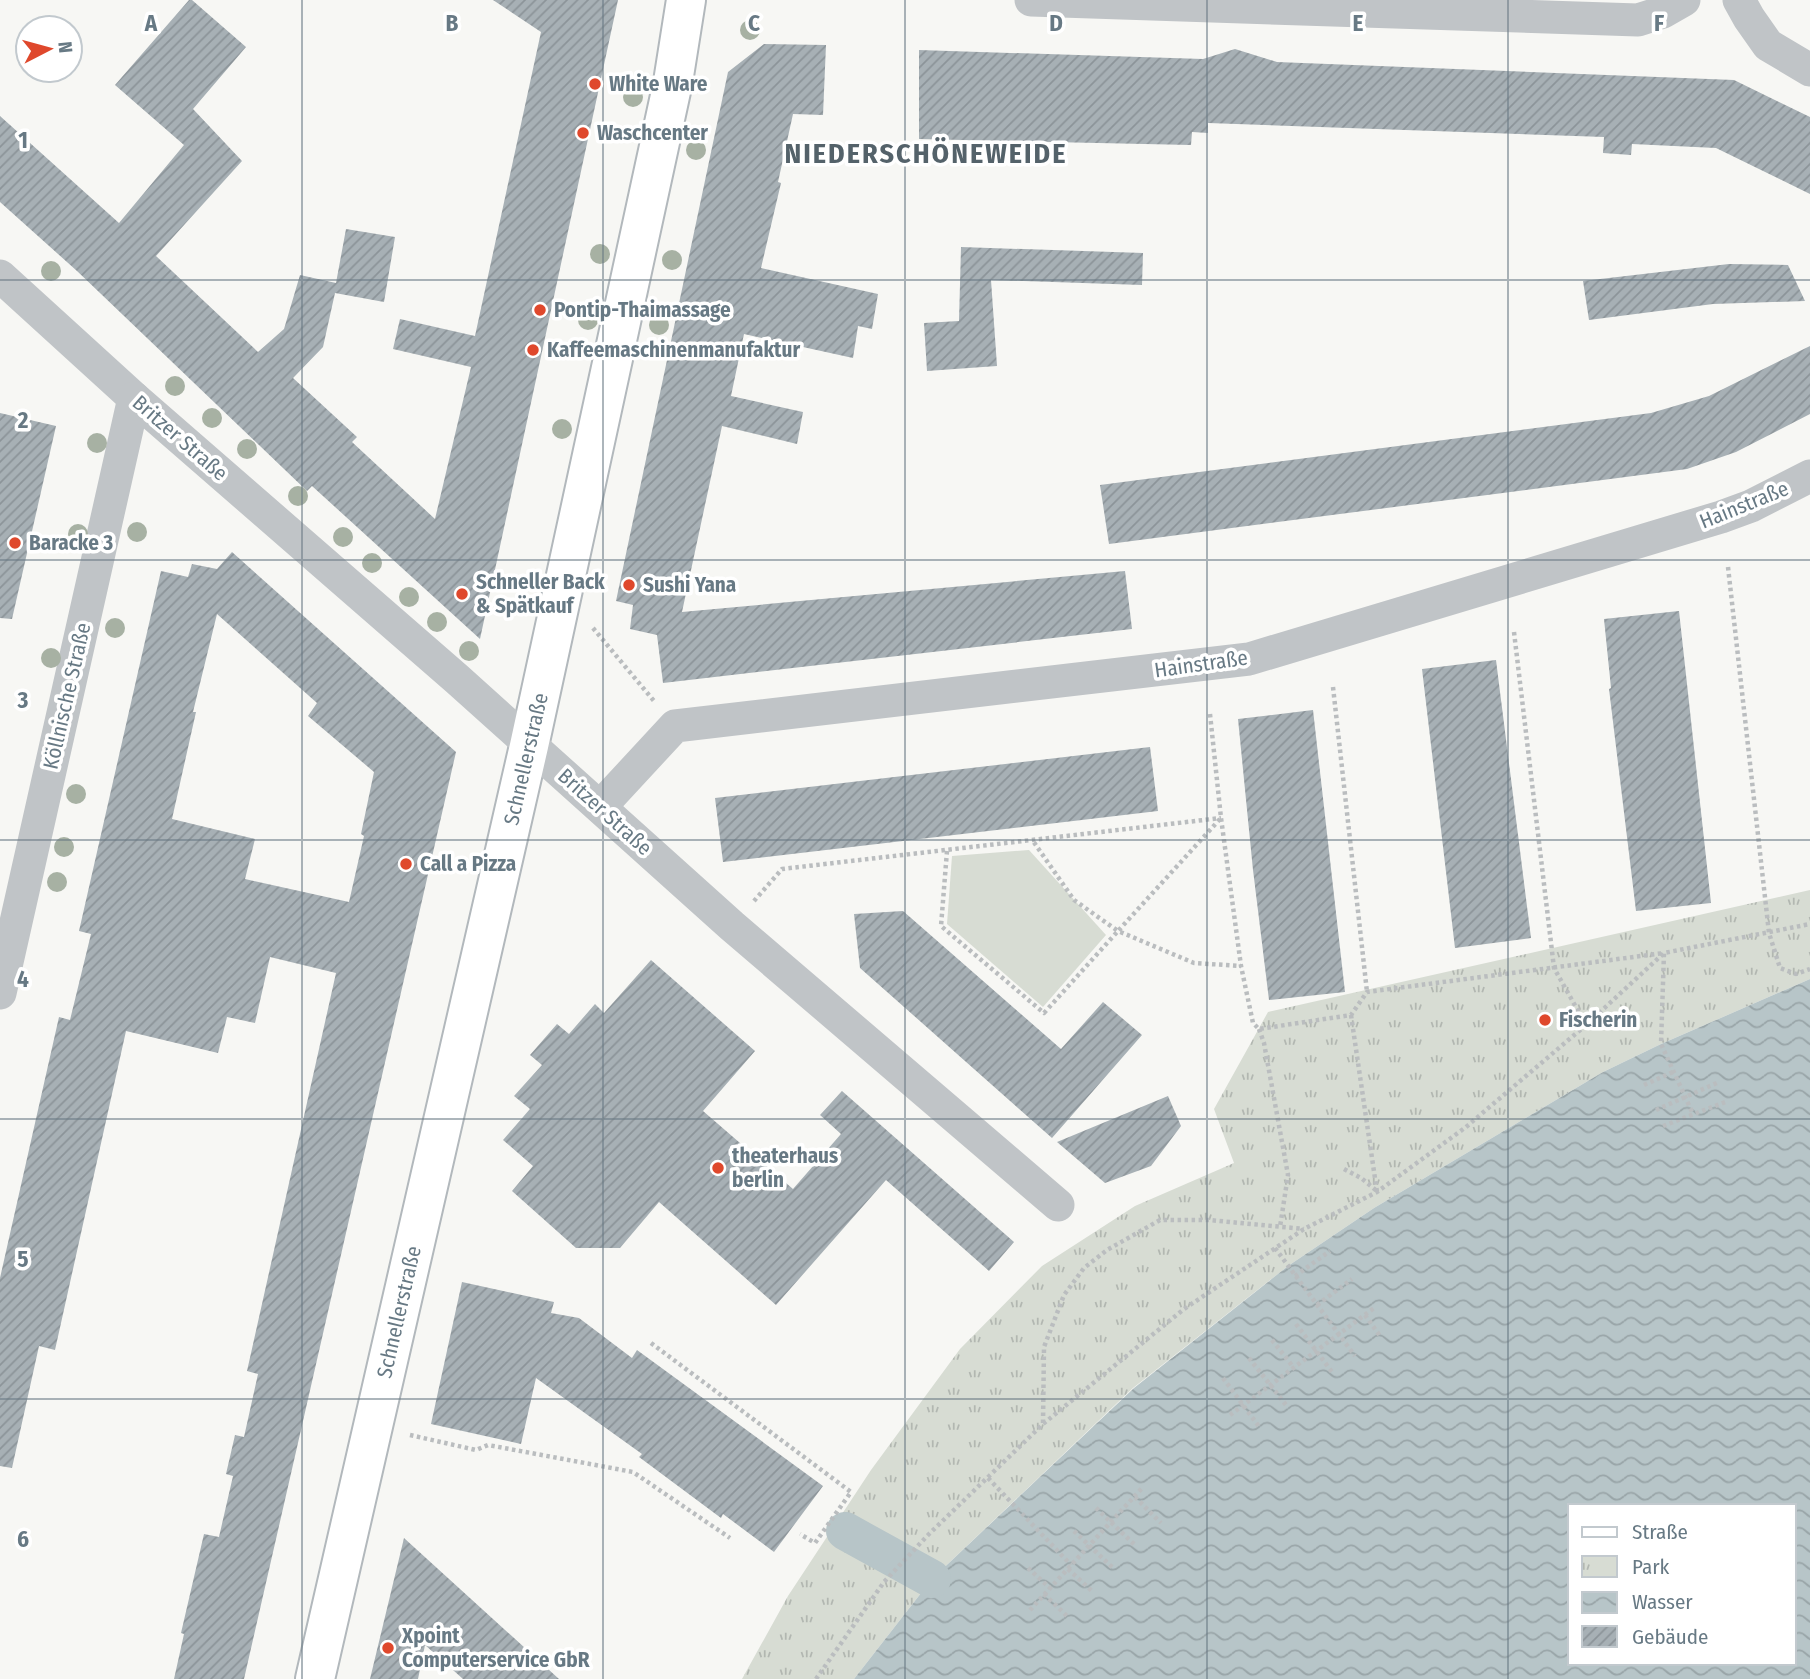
<svg xmlns="http://www.w3.org/2000/svg" width="1810" height="1679" font-family="'Fira Sans Condensed',sans-serif">
	<style>
		.grass { fill: #d7dcd3 }
		.park { fill: url(#park-tufts) }
		.water { fill: url(#water-waves); fill-rule: evenodd }
		.lines { fill: none; stroke-linecap: round; stroke-linejoin: round }
		.canal { stroke: #b7c5c8; stroke-width: 38 }
		.building { fill: url(#building-hatch); fill-rule: evenodd }
		.secondary-casing { stroke: #b2b8bc; stroke-width: 42 }
		.path { stroke: #babdbf; stroke-width: 4.5; stroke-dasharray: 3.5 3.5; stroke-linecap: butt }
		.street { stroke: #c0c4c7; stroke-width: 33 }
		.secondary { stroke: #fff; stroke-width: 38 }
		.tree { fill: #a7b1a3 }
		.grid { fill: none; stroke: #677984; stroke-width: 2; stroke-opacity: 0.55 }
		.poi-dot { fill: #df482c; stroke: #fff; stroke-width: 2.5 }
		.labels { text-anchor: middle; stroke-width: 7; stroke-linejoin: round; paint-order: stroke }
		.poi-label { font-size: 21px; font-weight: bold; fill: #677984; stroke: #fff; text-anchor: start }
		.street-label { font-size: 21px; fill: #677984; stroke: #fff }
		.district-label { font-size: 28px; font-weight: bold; letter-spacing: 2px; fill: #54626a; stroke: #fff }
		.grid-label { font-size: 23px; text-anchor: middle; font-weight: bold; fill: #677984; stroke: #fff; stroke-width: 7; stroke-linejoin: round; paint-order: stroke }
	</style>
	<defs>
		<pattern id="park-tufts" width="24" height="20" patternUnits="userSpaceOnUse" patternTransform="scale(1.75)"><rect width="24" height="20" fill="#d7dcd3"/><path d="M3 7l-1-3M5 7V3M7 7l1-3M15 17l-1-3M17 17v-4M19 17l1-3" fill="none" stroke="#b2b7b1"/></pattern>
		<pattern id="water-waves" width="16" height="10" patternUnits="userSpaceOnUse" patternTransform="scale(1.75)"><rect width="16" height="10" fill="#b7c5c8"/><path d="M0 5q4-4 8 0t8 0" fill="none" stroke="#99a5a8"/></pattern>
		<pattern id="building-hatch" width="6" height="6" patternUnits="userSpaceOnUse" patternTransform="scale(1.75)"><rect width="6" height="6" fill="#a7b0b5"/><path d="M-1 1l2-2M0 6l6-6M5 7l2-2" fill="none" stroke="#8c9499"/></pattern>
	</defs>
	<rect width="100%" height="100%" fill="#f7f7f4"/>
	<!-- grass -->
	<polygon class="grass" points="1029,850 1106,935 1043,1007 947,924 952,856"/>
	<!-- park -->
	<polygon class="park" points="1810,890 1810,979 1661,1044 1603,1072 1374,1208 1288,1266 1133,1388 932,1579 854,1679 742,1679 788,1596 871,1470 960,1349 1042,1266 1135,1206 1234,1163 1214,1109 1268,1012"/>
	<!-- water -->
	<path class="water" d="M 1810,979 L 1810,1679 L 854,1679 L 932,1579 L 1134,1388 L 1288,1266 L 1374,1208 L 1603,1072 L 1661,1044 ZM 1570,1506 L 1794,1506 L 1794,1663 L 1570,1663 Z"/>
	<g class="lines">
		<!-- canal -->
		<polyline class="canal" points="845,1531 932,1579"/>
	</g>
	<!-- building -->
	<g class="building">
		<polygon points="189,0 192,0 246,47 193,109 242,161 156,256 258,352 284,329 300,275 336,283 346,229 395,237 384,302 335,293 323,347 293,378 357,437 352,442 435,519 471,367 393,349 400,319 475,336 541,32 493,0 618,0 480,639 312,486 307,491 77,271 0,202 0,116 119,223 184,145 115,85"/>
		<polygon points="764,44 826,45 823,115 793,114 778,182 781,183 761,268 878,294 872,329 858,326 853,358 744,334 731,396 803,412 797,444 722,426 682,612 1125,571 1132,629 663,683 657,635 630,629 633,605 616,601 728,72"/>
		<polygon points="1235,49 1277,62 1734,80 1810,117 1810,194 1716,148 1632,144 1631,155 1603,153 1604,137 1208,123 1208,133 1192,132 1191,145 919,139 919,50 1203,59"/>
		<polygon points="961,247 1143,253 1142,285 991,280 997,366 927,371 924,323 959,321"/>
		<polygon points="1729,264 1788,265 1805,301 1713,304 1589,320 1583,281"/>
		<polygon points="1810,346 1810,414 1736,452 1687,469 1109,544 1100,485 1651,413 1709,396"/>
		<polygon points="0,413 56,426 12,619 0,618"/>
		<path d="M 232,552 L 456,752 L 244,1679 L 174,1679 L 184,1634 L 181,1633 L 204,1534 L 219,1537 L 233,1476 L 226,1474 L 235,1435 L 244,1437 L 258,1374 L 247,1371 L 336,973 L 270,957 L 255,1023 L 227,1017 L 218,1053 L 126,1031 L 55,1350 L 39,1346 L 12,1468 L 0,1466 L 0,1278 L 59,1017 L 70,1020 L 91,934 L 79,931 L 161,571 L 188,577 L 192,564 L 217,569 ZM 217,614 L 317,703 L 308,716 L 374,772 L 361,834 L 364,836 L 349,902 L 245,879 L 255,839 L 172,819 L 196,712 L 193,712 Z"/>
		<polygon points="1679,611 1711,903 1636,911 1609,689 1611,688 1604,619"/>
		<polygon points="1496,660 1531,938 1455,948 1422,669"/>
		<polygon points="1313,710 1345,992 1269,1000 1253,870 1238,719"/>
		<polygon points="1150,747 1158,811 723,862 715,798"/>
		<polygon points="903,911 1061,1049 1103,1002 1142,1035 1052,1138 860,968 854,914"/>
		<polygon points="651,960 755,1051 703,1111 793,1189 841,1134 820,1115 842,1091 1014,1242 989,1271 886,1180 776,1305 659,1202 620,1248 576,1248 512,1191 533,1166 503,1140 530,1109 514,1096 542,1065 530,1055 557,1024 569,1034 595,1004 604,1013"/>
		<polygon points="1168,1096 1181,1126 1151,1166 1105,1183 1057,1142"/>
		<polygon points="462,1282 554,1302 551,1313 579,1318 632,1358 637,1350 823,1486 774,1552 723,1514 721,1518 639,1457 642,1454 536,1378 521,1444 431,1424"/>
		<polygon points="404,1538 559,1679 463,1679 425,1645 418,1679 370,1679"/>
	</g>
	<g class="lines">
		<!-- secondary casing -->
		<g class="secondary-casing">
			<polyline id="secondary" points="315,1679 529,746 673,82 686,0"/>
		</g>
		<!-- path -->
		<g class="path">
			<polyline points="1728,567 1769,933 1780,968 1796,974 1810,969"/>
			<polyline points="593,628 654,701"/>
			<polyline points="1514,632 1554,968 1586,1025"/>
			<polyline points="1333,687 1367,992"/>
			<polyline points="1210,714 1221,818 1241,966 1253,1023 1259,1029 1351,1015 1367,992 1664,953 1661,1044 1693,1114"/>
			<polyline points="1220,819 1118,931 1194,963 1241,966"/>
			<polyline points="947,851 941,926 1044,1013 1118,931 1074,900 1033,841"/>
			<polyline points="754,901 782,869 1221,818"/>
			<polyline points="1351,1015 1377,1192"/>
			<polyline points="1259,1029 1264,1043 1288,1175 1280,1227"/>
			<polyline points="1644,1085 1673,1072"/>
			<polyline points="1656,1110 1719,1082"/>
			<polyline points="1663,1126 1728,1101"/>
			<polyline points="1344,1169 1361,1178 1377,1191"/>
			<polyline points="1275,1248 1355,1356"/>
			<polyline points="1295,1276 1330,1251"/>
			<polyline points="1317,1305 1352,1279"/>
			<polyline points="1365,1315 1380,1336"/>
			<polyline points="1296,1324 1332,1372"/>
			<polyline points="1272,1340 1294,1368"/>
			<polyline points="651,1343 851,1492 815,1543 800,1534"/>
			<polyline points="1249,1358 1286,1405"/>
			<polyline points="1223,1378 1260,1428"/>
			<polyline points="1230,1415 1374,1308"/>
			<polyline points="1043,1423 1044,1347 1064,1295 1084,1268 1107,1250 1160,1220 1209,1220 1304,1229"/>
			<polyline points="410,1435 476,1450 488,1445 633,1472 730,1538"/>
			<polyline points="988,1478 1071,1565"/>
			<polyline points="1135,1497 1161,1523"/>
			<polyline points="1096,1508 1136,1546"/>
			<polyline points="1074,1531 1114,1569"/>
			<polyline points="1028,1568 1050,1588"/>
			<polyline points="1068,1569 1093,1592"/>
			<polyline points="1044,1594 1068,1617"/>
			<polyline points="1030,1610 1143,1487"/>
			<polyline points="816,1679 884,1582 928,1535 1043,1424 1184,1309 1304,1229 1377,1192 1466,1127 1586,1025 1664,953 1810,924"/>
		</g>
		<!-- street -->
		<g class="street">
			<polyline points="1031,0 1638,20 1663,12 1684,0"/>
			<polyline points="1739,0 1749,18 1768,45 1810,70"/>
			<polyline points="0,276 134,398 457,679 732,926 1058,1205"/>
			<polyline points="600,807 675,726 1249,659 1721,517 1751,506 1810,476"/>
			<polyline points="0,993 134,398"/>
		</g>
		<!-- secondary -->
		<use href="#secondary" class="secondary"/>
	</g>
	<!-- trees -->
	<g class="tree">
		<circle cx="750" cy="30" r="10"/>
		<circle cx="633" cy="97" r="10"/>
		<circle cx="696" cy="150" r="10"/>
		<circle cx="600" cy="254" r="10"/>
		<circle cx="672" cy="260" r="10"/>
		<circle cx="51" cy="271" r="10"/>
		<circle cx="588" cy="320" r="10"/>
		<circle cx="659" cy="325" r="10"/>
		<circle cx="175" cy="386" r="10"/>
		<circle cx="212" cy="418" r="10"/>
		<circle cx="562" cy="429" r="10"/>
		<circle cx="97" cy="443" r="10"/>
		<circle cx="247" cy="449" r="10"/>
		<circle cx="298" cy="496" r="10"/>
		<circle cx="137" cy="532" r="10"/>
		<circle cx="78" cy="534" r="10"/>
		<circle cx="343" cy="537" r="10"/>
		<circle cx="372" cy="563" r="10"/>
		<circle cx="409" cy="597" r="10"/>
		<circle cx="437" cy="622" r="10"/>
		<circle cx="115" cy="628" r="10"/>
		<circle cx="469" cy="651" r="10"/>
		<circle cx="51" cy="658" r="10"/>
		<circle cx="76" cy="794" r="10"/>
		<circle cx="64" cy="847" r="10"/>
		<circle cx="57" cy="882" r="10"/>
	</g>
	<!-- grid -->
	<path class="grid" d="M 302,0 L 302,1679M 603,0 L 603,1679M 905,0 L 905,1679M 1207,0 L 1207,1679M 1508,0 L 1508,1679M 0,280 L 1810,280M 0,560 L 1810,560M 0,840 L 1810,840M 0,1119 L 1810,1119M 0,1399 L 1810,1399"/>
	<!-- markers -->
	<g class="poi-dot">
		<circle cx="595" cy="84" r="7"/>
		<circle cx="583" cy="133" r="7"/>
		<circle cx="540" cy="310" r="7"/>
		<circle cx="533" cy="350" r="7"/>
		<circle cx="15" cy="543" r="7"/>
		<circle cx="629" cy="585" r="7"/>
		<circle cx="462" cy="594" r="7"/>
		<circle cx="406" cy="864" r="7"/>
		<circle cx="1545" cy="1020" r="7"/>
		<circle cx="718" cy="1168" r="7"/>
		<circle cx="388" cy="1648" r="7"/>
	</g>
	<g class="labels">
		<!-- poi labels -->
		<g class="poi-label">
			<text x="609" y="91">White Ware</text>
			<text x="597" y="140">Waschcenter</text>
			<text x="554" y="317">Pontip-Thaimassage</text>
			<text x="547" y="357">Kaffeemaschinenmanufaktur</text>
			<text x="29" y="550">Baracke 3</text>
			<text x="476" y="589">Schneller Back<tspan x="476" dy="24">&amp; Spätkauf</tspan></text>
			<text x="643" y="592">Sushi Yana</text>
			<text x="420" y="871">Call a Pizza</text>
			<text x="1559" y="1027">Fischerin</text>
			<text x="732" y="1163">theaterhaus<tspan x="732" dy="24">berlin</tspan></text>
			<text x="402" y="1643">Xpoint<tspan x="402" dy="24">Computerservice GbR</tspan></text>
		</g>
		<!-- street labels -->
		<g class="street-label">
			<text transform="translate(180 438) rotate(41)" y="7">Britzer Straße</text>
			<text transform="translate(1744 505) rotate(-22)" y="7">Hainstraße</text>
			<text transform="translate(1201 664) rotate(-8)" y="7">Hainstraße</text>
			<text transform="translate(67 696) rotate(-77)" y="7">Köllnische Straße</text>
			<text transform="translate(526 759) rotate(-77)" y="7">Schnellerstraße</text>
			<text transform="translate(605 812) rotate(42)" y="7">Britzer Straße</text>
			<text transform="translate(399 1312) rotate(-77)" y="7">Schnellerstraße</text>
		</g>
		<!-- district labels -->
		<g class="district-label">
			<text x="926" y="163">NIEDERSCHÖNEWEIDE</text>
		</g>
	</g>
	<g class="grid-label">
		<text x="151" y="31">A</text>
		<text x="452" y="31">B</text>
		<text x="754" y="31">C</text>
		<text x="1056" y="31">D</text>
		<text x="1358" y="31">E</text>
		<text x="1659" y="31">F</text>
		<text x="23" y="148">1</text>
		<text x="23" y="428">2</text>
		<text x="23" y="708">3</text>
		<text x="23" y="987">4</text>
		<text x="23" y="1267">5</text>
		<text x="23" y="1547">6</text>
	</g>
	<!-- legend -->
	<rect x="1568" y="1504" width="228" height="161" fill="#ffffff" stroke="#c2c9ce" stroke-width="2"/>
	<rect x="1582" y="1527" width="35" height="10" fill="#ffffff" stroke="#c2c9ce" stroke-width="2"/>
	<text x="1632" y="1539" font-size="21" fill="#677984">Straße</text>
	<rect x="1582" y="1556" width="35" height="21" fill="url(#park-tufts)" stroke="#c2c9ce" stroke-width="2"/>
	<text x="1632" y="1574" font-size="21" fill="#677984">Park</text>
	<rect x="1582" y="1592" width="35" height="21" fill="url(#water-waves)" stroke="#c2c9ce" stroke-width="2"/>
	<text x="1632" y="1609" font-size="21" fill="#677984">Wasser</text>
	<rect x="1582" y="1626" width="35" height="21" fill="url(#building-hatch)" stroke="#c2c9ce" stroke-width="2"/>
	<text x="1632" y="1644" font-size="21" fill="#677984">Gebäude</text>
	<!-- north arrow -->
	<g transform="translate(49 49) rotate(84)"><circle r="33" fill="#ffffff" stroke="#c2c9ce" stroke-width="2"/>
	<path d="M0-5L12 26L0 18L-12 26Z" fill="#df482c"/>
	<text y="-10" font-size="19" font-weight="bold" text-anchor="middle" fill="#677984">N</text>
	</g>
</svg>
